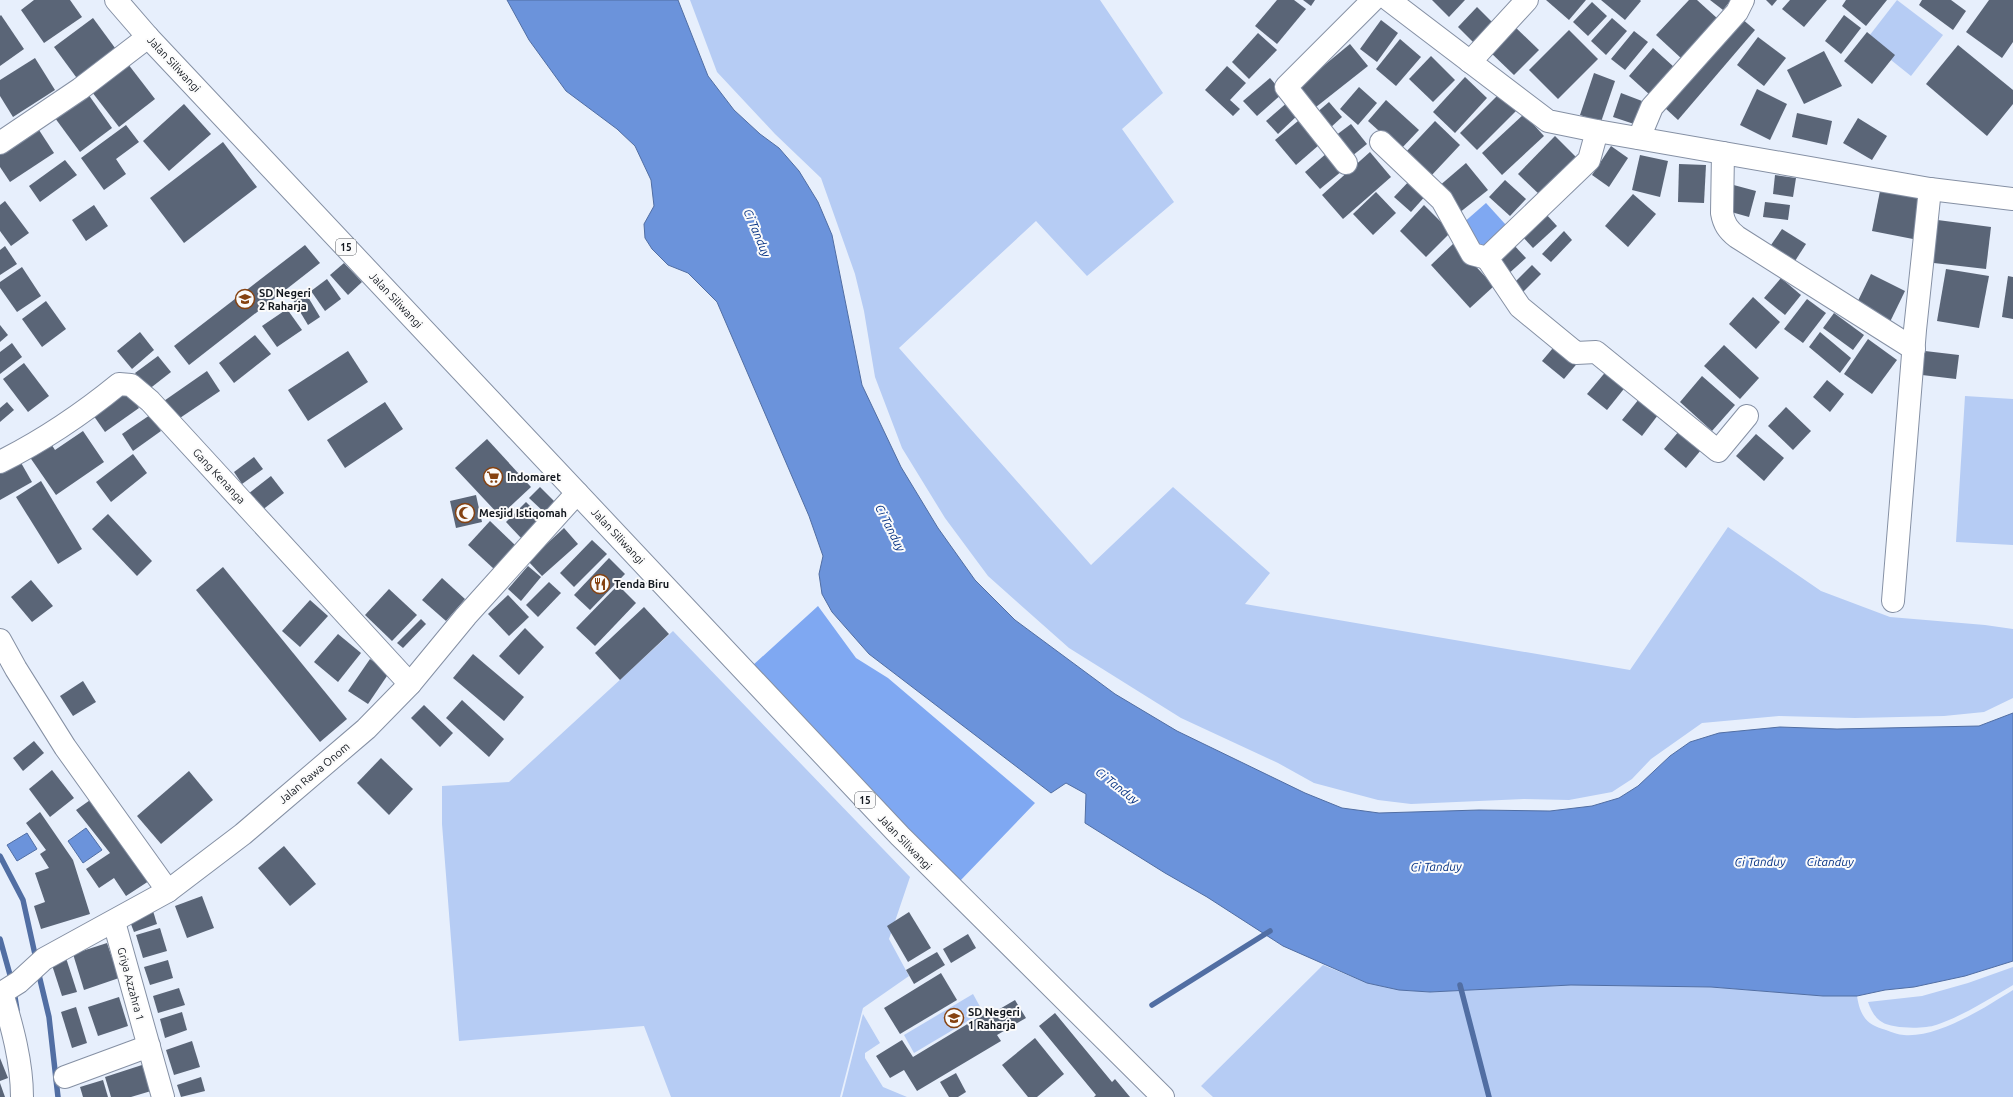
<svg xmlns="http://www.w3.org/2000/svg" width="2013" height="1097" font-family="Ubuntu,sans-serif">
	<style>
		.green { fill: #b6ccf4 }
		.forest { fill: #7fa8f2 }
		.water { fill: #6b93db; stroke: #516ea3 }
		.lines { fill: none; stroke-linecap: round; stroke-linejoin: round }
		.stream { stroke: #516ea3; stroke-width: 5.5 }
		.building { fill: #5a6577 }
		.minor-casing { stroke: #8590a4; stroke-width: 24 }
		.trunk-casing { stroke: #8590a4; stroke-width: 24 }
		.minor { stroke: #fff; stroke-width: 22 }
		.trunk { stroke: #fff; stroke-width: 22 }
		.labels { text-anchor: middle; stroke-width: 4; stroke-linejoin: round; paint-order: stroke }
		.shield { fill: #fbfbfb; stroke: #595d62; stroke-width: 1 }
		.shield-label { font-size: 10px; font-weight: bold; fill: #141920 }
		.street-label { font-size: 11px; fill: #141920; stroke: #fbfbfb }
		.poi-label { font-size: 11px; font-weight: bold; fill: #141920; stroke: #fbfbfb; text-anchor: start }
		.water-label { font-size: 12px; font-style: italic; fill: #043183; stroke: #fbfbfb }
	</style>
	<rect width="100%" height="100%" fill="#e7effc"/>
	<!-- green -->
	<g class="green">
		<polygon points="690,0 1100,0 1163,93 1122,129 1174,202 1087,276 1036,221 899,348 1091,565 1173,487 1270,573 1245,604 1630,670 1728,527 1821,591 1890,617 1985,625 2013,629 2013,698 1984,712 1944,716 1855,718 1779,716 1702,723 1651,759 1632,779 1612,792 1569,800 1524,799 1411,804 1378,800 1314,783 1278,763 1181,718 1069,648 988,576 945,518 902,448 875,377 864,311 855,274 821,178 775,134 717,72"/>
		<polygon points="1897,0 1943,35 1911,76 1866,40"/>
		<polygon points="1965,396 2013,399 2013,545 1956,542"/>
		<polygon points="673,631 910,877 889,939 909,976 863,1008 840,1097 671,1097 644,1026 459,1041 442,824 442,786 509,782"/>
		<path d="M 1323,965 L 1367,983 L 1399,990 L 1430,992 L 1571,985 L 1711,987 L 1823,996 L 1857,996 C 1860,1015 1866,1025 1886,1030 C 1892,1032 1898,1035 1904,1035 C 1938,1038 1984,1008 2013,990 L 2013,1097 L 1213,1097 L 1201,1086 Z"/>
		<path d="M 2013,967 L 2013,985 C 1989,999 1963,1016 1936,1025 C 1925,1029 1892,1029 1882,1022 C 1874,1017 1871,1010 1868,1002 L 1922,996 L 1968,983 Z"/>
		<polygon points="973,994 983,1012 914,1053 904,1035"/>
		<polygon points="863,1014 880,1043 865,1053 865,1058 883,1087 907,1097 842,1097"/>
	</g>
	<!-- forest -->
	<g class="forest">
		<polygon points="1486,203 1506,225 1482,247 1462,224"/>
		<polygon points="818,606 856,658 888,678 1035,803 959,882 752,666"/>
	</g>
	<!-- water -->
	<g class="water">
		<polygon points="507,0 678,0 708,76 734,110 760,134 779,148 799,171 818,202 832,235 862,385 901,467 938,528 975,580 1015,620 1115,694 1177,731 1305,793 1342,808 1379,813 1479,810 1550,811 1592,806 1619,798 1638,786 1670,756 1690,742 1719,733 1780,727 1837,729 1979,726 2013,713 2013,961 1965,976 1914,987 1885,990 1857,996 1823,996 1711,987 1571,985 1430,992 1399,990 1367,983 1283,946 1207,897 1165,873 1085,823 1086,794 1066,783 1051,793 869,654 832,612 822,594 819,574 823,556 809,516 717,302 688,273 668,265 652,249 645,238 644,224 654,206 651,180 635,146 617,129 566,91 529,40"/>
		<polygon points="86,828 102,850 83,863 68,841"/>
		<polygon points="27,833 37,849 17,861 7,845"/>
	</g>
	<g class="lines">
		<!-- stream -->
		<g class="stream">
			<polyline points="0,856 23,900 36,959"/>
			<polyline points="0,939 12,982"/>
			<polyline points="38,971 49,1017 58,1097"/>
			<polyline points="1460,985 1489,1097"/>
			<polyline points="14,991 17,1010"/>
			<polyline points="1152,1005 1270,931"/>
		</g>
	</g>
	<!-- building -->
	<g class="building">
		<polygon points="34,0 70,0 82,17 44,43 21,10"/>
		<polygon points="1277,0 1294,0 1306,9 1277,44 1255,26"/>
		<polygon points="1303,0 1315,0 1311,6"/>
		<polygon points="1432,0 1465,0 1449,17"/>
		<polygon points="1546,0 1586,0 1569,20"/>
		<polygon points="1601,0 1640,0 1641,1 1625,20"/>
		<polygon points="1689,0 1697,0 1718,19 1682,59 1656,35"/>
		<polygon points="1710,0 1731,0 1723,10"/>
		<polygon points="1766,0 1777,0 1772,6"/>
		<polygon points="1790,0 1827,0 1804,27 1782,9"/>
		<polygon points="1846,0 1887,0 1866,26 1842,6"/>
		<polygon points="1922,0 1951,0 1966,11 1953,30 1919,5"/>
		<polygon points="1989,0 2013,0 2013,42 2002,58 1966,32"/>
		<polygon points="1592,2 1607,16 1588,36 1573,22"/>
		<polygon points="1477,7 1495,25 1475,44 1458,27"/>
		<polygon points="1,15 24,49 0,66 0,16"/>
		<polygon points="1844,15 1861,28 1841,54 1825,41"/>
		<polygon points="93,18 118,52 79,81 54,47"/>
		<polygon points="1612,18 1627,31 1606,55 1591,41"/>
		<polygon points="1741,18 1755,30 1678,120 1664,107"/>
		<polygon points="1381,20 1398,33 1377,62 1360,49"/>
		<polygon points="1513,25 1539,50 1514,75 1488,50"/>
		<polygon points="1569,30 1598,59 1558,99 1529,70"/>
		<polygon points="1634,31 1648,42 1625,70 1611,59"/>
		<polygon points="1867,32 1895,55 1872,84 1844,61"/>
		<polygon points="1258,33 1277,50 1249,79 1232,62"/>
		<polygon points="1758,37 1786,58 1764,86 1737,65"/>
		<polygon points="1400,39 1421,57 1396,86 1376,69"/>
		<polygon points="1350,44 1368,66 1316,107 1299,86"/>
		<polygon points="1958,45 2013,90 2013,104 1987,136 1926,84"/>
		<polygon points="1653,48 1674,67 1650,95 1629,76"/>
		<polygon points="1824,51 1842,86 1804,104 1787,70"/>
		<polygon points="1431,56 1455,80 1433,102 1409,79"/>
		<polygon points="35,58 55,90 13,117 0,96 0,80"/>
		<polygon points="128,64 155,99 119,127 92,92"/>
		<polygon points="1227,66 1246,83 1230,100 1240,109 1233,116 1205,90"/>
		<polygon points="1594,73 1615,81 1601,122 1580,115"/>
		<polygon points="1465,77 1487,98 1455,133 1433,112"/>
		<polygon points="1270,78 1283,93 1257,116 1243,101"/>
		<polygon points="1359,87 1377,103 1358,125 1340,109"/>
		<polygon points="1757,89 1787,104 1770,140 1740,125"/>
		<polygon points="1621,93 1642,101 1634,124 1613,117"/>
		<polygon points="88,94 112,128 80,152 55,118"/>
		<polygon points="1499,94 1516,111 1477,150 1460,133"/>
		<polygon points="1386,100 1419,130 1400,150 1368,121"/>
		<polygon points="1289,101 1300,113 1278,134 1266,121"/>
		<polygon points="1329,102 1342,117 1329,129 1315,114"/>
		<polygon points="184,104 211,134 169,171 143,141"/>
		<polygon points="1797,113 1832,121 1827,145 1792,137"/>
		<polygon points="1524,114 1544,136 1502,175 1482,153"/>
		<polygon points="1858,118 1887,136 1872,160 1843,143"/>
		<polygon points="1298,121 1319,145 1296,165 1275,140"/>
		<polygon points="1435,121 1460,145 1430,177 1405,153"/>
		<polygon points="1351,124 1367,144 1352,156 1335,136"/>
		<polygon points="126,125 139,142 116,159 126,174 104,190 81,158"/>
		<polygon points="39,130 54,153 10,182 0,167 0,155"/>
		<polygon points="1555,136 1578,159 1541,196 1518,174"/>
		<polygon points="223,142 257,187 184,243 150,198"/>
		<polygon points="1611,146 1628,158 1609,187 1592,175"/>
		<polygon points="1370,152 1391,177 1343,219 1322,195"/>
		<polygon points="1327,153 1342,171 1320,189 1305,172"/>
		<polygon points="1640,155 1668,161 1660,197 1632,190"/>
		<polygon points="65,160 77,175 40,202 29,186"/>
		<polygon points="1466,163 1488,190 1459,213 1438,187"/>
		<polygon points="1679,164 1706,165 1704,203 1678,202"/>
		<polygon points="1775,175 1796,178 1793,197 1773,194"/>
		<polygon points="1412,178 1428,193 1411,212 1394,197"/>
		<polygon points="1505,180 1526,199 1510,216 1489,197"/>
		<polygon points="1730,184 1756,191 1749,217 1724,210"/>
		<polygon points="1881,186 1922,195 1913,239 1872,231"/>
		<polygon points="1376,192 1396,213 1373,235 1353,214"/>
		<polygon points="1633,194 1656,214 1628,247 1605,226"/>
		<polygon points="5,201 29,233 11,246 0,231 0,205"/>
		<polygon points="1765,202 1790,205 1788,220 1763,217"/>
		<polygon points="94,205 108,226 86,241 72,220"/>
		<polygon points="1424,205 1451,232 1426,257 1400,231"/>
		<polygon points="1545,213 1557,226 1533,248 1521,235"/>
		<polygon points="1930,219 1991,227 1986,269 1925,262"/>
		<polygon points="1782,229 1806,244 1795,261 1771,245"/>
		<polygon points="1564,231 1572,240 1551,262 1542,254"/>
		<polygon points="1454,243 1494,286 1470,308 1431,265"/>
		<polygon points="1512,243 1526,258 1506,276 1492,261"/>
		<polygon points="305,245 320,263 189,365 174,346"/>
		<polygon points="5,246 17,264 0,275 0,250"/>
		<polygon points="344,263 362,282 348,295 330,275"/>
		<polygon points="1532,265 1541,274 1521,294 1512,285"/>
		<polygon points="22,267 41,296 17,312 0,288 0,282"/>
		<polygon points="1946,269 1989,276 1979,328 1937,321"/>
		<polygon points="1871,274 1905,291 1888,326 1854,309"/>
		<polygon points="2008,276 2013,277 2013,319 2002,317"/>
		<polygon points="1781,278 1801,295 1785,315 1764,298"/>
		<polygon points="327,279 341,299 325,311 311,291"/>
		<polygon points="305,292 320,317 308,325 293,300"/>
		<polygon points="1753,297 1780,322 1756,349 1729,324"/>
		<polygon points="1807,299 1826,313 1803,343 1784,329"/>
		<polygon points="46,301 66,329 42,347 22,319"/>
		<polygon points="287,309 302,330 277,347 262,326"/>
		<polygon points="1834,313 1864,335 1853,350 1823,328"/>
		<polygon points="0,325 8,335 0,342"/>
		<polygon points="140,332 154,350 132,369 117,351"/>
		<polygon points="1820,332 1851,358 1840,373 1809,347"/>
		<polygon points="255,335 271,354 234,383 219,363"/>
		<polygon points="1868,339 1897,360 1872,394 1844,374"/>
		<polygon points="1558,342 1580,360 1564,379 1542,361"/>
		<polygon points="12,343 22,357 0,374 0,352"/>
		<polygon points="1724,345 1759,378 1740,399 1704,366"/>
		<polygon points="348,351 368,382 308,421 288,390"/>
		<polygon points="1925,351 1959,355 1956,379 1922,375"/>
		<polygon points="158,356 171,372 148,390 135,373"/>
		<polygon points="24,363 49,396 28,412 3,379"/>
		<polygon points="1608,369 1627,385 1607,410 1587,394"/>
		<polygon points="207,371 220,391 174,422 161,403"/>
		<polygon points="1702,376 1735,405 1712,431 1680,402"/>
		<polygon points="1827,380 1844,394 1830,412 1813,397"/>
		<polygon points="124,387 139,408 105,432 91,412"/>
		<polygon points="1639,399 1658,415 1642,436 1622,420"/>
		<polygon points="7,402 14,410 0,422 0,408"/>
		<polygon points="385,402 403,429 345,468 327,440"/>
		<polygon points="1786,407 1811,431 1793,450 1768,426"/>
		<polygon points="150,415 161,431 133,451 122,434"/>
		<polygon points="83,431 104,462 56,495 27,453 48,439 55,450"/>
		<polygon points="1679,431 1701,450 1686,468 1664,449"/>
		<polygon points="1756,434 1784,458 1764,481 1736,456"/>
		<polygon points="487,439 531,487 500,516 455,468"/>
		<polygon points="133,454 147,473 111,502 96,482"/>
		<polygon points="254,457 263,469 242,484 234,472"/>
		<polygon points="20,461 32,482 0,500 0,472"/>
		<polygon points="271,476 284,493 261,511 248,494"/>
		<polygon points="41,481 82,549 58,564 16,497"/>
		<polygon points="540,487 556,503 546,514 529,498"/>
		<polygon points="476,495 482,522 456,528 450,501"/>
		<polygon points="526,502 543,519 522,539 506,522"/>
		<polygon points="108,514 152,561 137,576 92,529"/>
		<polygon points="490,521 516,546 494,569 468,545"/>
		<polygon points="564,528 578,544 542,576 528,561"/>
		<polygon points="592,540 607,554 574,587 560,573"/>
		<polygon points="609,558 625,574 590,610 574,595"/>
		<polygon points="528,566 541,577 521,601 508,589"/>
		<polygon points="223,567 347,719 320,742 196,590"/>
		<polygon points="442,578 465,599 446,621 422,600"/>
		<polygon points="31,580 53,606 32,622 11,597"/>
		<polygon points="549,582 561,593 538,617 526,605"/>
		<polygon points="618,585 636,603 595,646 576,628"/>
		<polygon points="389,589 417,615 392,641 365,615"/>
		<polygon points="508,595 529,617 509,636 488,614"/>
		<polygon points="310,600 328,616 300,647 282,631"/>
		<polygon points="644,607 669,634 620,680 595,653"/>
		<polygon points="421,619 426,624 403,648 397,643"/>
		<polygon points="525,628 544,647 519,675 499,656"/>
		<polygon points="338,634 361,653 338,682 314,662"/>
		<polygon points="473,654 524,697 504,721 453,678"/>
		<polygon points="370,659 389,673 368,704 348,691"/>
		<polygon points="83,681 96,702 73,716 60,696"/>
		<polygon points="462,700 504,739 489,757 446,718"/>
		<polygon points="424,705 453,733 440,747 411,718"/>
		<polygon points="34,741 44,753 23,771 13,758"/>
		<polygon points="381,758 413,789 389,815 357,783"/>
		<polygon points="52,770 74,798 50,817 29,789"/>
		<polygon points="189,771 213,800 161,844 137,816"/>
		<polygon points="93,798 152,879 126,896 114,878 99,888 86,869 110,853 76,810"/>
		<polygon points="40,812 73,860 90,914 41,929 34,906 45,902 35,873 49,868 40,854 46,850 26,823"/>
		<polygon points="284,846 316,884 290,906 258,868"/>
		<polygon points="202,896 214,928 187,938 175,906"/>
		<polygon points="153,911 157,924 134,932 129,919"/>
		<polygon points="909,912 931,948 908,962 887,926"/>
		<polygon points="160,928 167,951 143,958 136,935"/>
		<polygon points="968,934 976,948 951,963 943,949"/>
		<polygon points="107,943 119,978 84,990 73,954"/>
		<polygon points="937,952 945,965 914,984 906,970"/>
		<polygon points="66,958 77,992 62,996 51,962"/>
		<polygon points="168,960 173,978 150,985 144,967"/>
		<polygon points="941,973 957,1000 900,1034 884,1008"/>
		<polygon points="179,988 185,1005 158,1013 153,996"/>
		<polygon points="119,997 128,1026 98,1036 88,1007"/>
		<polygon points="1015,1000 1026,1018 997,1035 1001,1041 917,1091 904,1070 890,1078 876,1056 902,1040 913,1057 984,1014 986,1017"/>
		<polygon points="76,1007 87,1043 72,1048 61,1012"/>
		<polygon points="182,1012 187,1030 165,1038 160,1019"/>
		<polygon points="1055,1013 1112,1082 1115,1079 1130,1097 1094,1097 1096,1095 1039,1026"/>
		<polygon points="1035,1038 1064,1074 1037,1097 1028,1097 1002,1065"/>
		<polygon points="192,1041 200,1067 174,1075 166,1050"/>
		<polygon points="0,1058 8,1078 0,1081"/>
		<polygon points="142,1065 151,1091 131,1097 111,1097 105,1077"/>
		<polygon points="956,1073 966,1092 958,1097 949,1097 940,1082"/>
		<polygon points="201,1077 205,1091 181,1097 177,1085"/>
		<polygon points="103,1080 108,1097 83,1097 80,1087"/>
		<polygon points="0,1083 5,1097 0,1097"/>
	</g>
	<g class="lines">
		<!-- minor casing -->
		<g class="minor-casing">
			<g id="minor">
				<polyline points="1389,0 1548,121 1597,131 1930,189 2013,199"/>
				<polyline points="1470,62 1527,0"/>
				<polyline points="1639,138 1652,107 1737,12 1743,0"/>
				<polyline points="1381,142 1442,200 1472,254 1487,258 1589,160 1597,131"/>
				<polyline points="0,143 80,89 148,37"/>
				<path d="M 1723,153 L 1722,213 C 1724,224 1728,230 1737,237 L 1914,349"/>
				<polyline points="1346,163 1286,87 1373,0"/>
				<polyline points="1487,258 1520,307 1576,353 1596,352 1718,451 1747,416"/>
				<path d="M 0,462 C 44,440 81,415 119,384 L 131,385 L 150,401 L 410,684"/>
				<polyline points="1893,601 1915,330 1930,189"/>
				<polyline points="0,640 16,669 65,747 168,891"/>
				<polyline points="114,922 163,1097"/>
				<path d="M 2,993 C 12,1026 22,1062 22,1097"/>
				<polyline points="0,994 19,982 44,959 168,891 243,834 366,729 410,684 466,616 577,493"/>
				<polyline points="65,1077 149,1046"/>
			</g>
		</g>
		<!-- trunk casing -->
		<g class="trunk-casing">
			<polyline id="trunk" points="116,0 148,37 900,836 1163,1097"/>
		</g>
		<!-- minor -->
		<use href="#minor" class="minor"/>
		<!-- trunk -->
		<use href="#trunk" class="trunk"/>
	</g>
	<!-- icons -->
	<defs>
		<g id="school-ring" transform="scale(1)"><circle r="9.5" fill="#fbfbfb" stroke="#854211" stroke-width="1.5"/><path d="M0-5L7-2L0 1L-7-2ZM-4 1L0 2.5L4 1V4Q0 6-4 4Z" fill="#854211"/></g>
		<g id="supermarket-ring" transform="scale(1)"><circle r="9.5" fill="#fbfbfb" stroke="#854211" stroke-width="1.5"/><path d="M-6-5.5h2.5l.6 2H6L4.5 2H-2.5L-4.4-4H-6ZM-1.5 3.2a1.3 1.3 0 1 0 .1 0ZM3 3.2a1.3 1.3 0 1 0 .1 0Z" fill="#854211"/></g>
		<g id="mosque-ring" transform="scale(1)"><circle r="9.5" fill="#fbfbfb" stroke="#854211" stroke-width="1.5"/><path d="M3.5-4.9A6 6 0 1 0 3.5 4.9A5 5 0 1 1 3.5-4.9Z" fill="#854211"/></g>
		<g id="restaurant-ring" transform="scale(1)"><circle r="9.5" fill="#fbfbfb" stroke="#854211" stroke-width="1.5"/><path d="M-5-6h1v4h1v-4h1v4h1v-4h1v5L-1.5 .5V6h-2V.5L-5-1ZM5-6V6H3V1.5H1.5Q1.5-4 5-6Z" fill="#854211"/></g>
	</defs>
	<g fill-rule="evenodd">
		<use href="#school-ring" x="245" y="299"/>
		<use href="#supermarket-ring" x="493" y="477"/>
		<use href="#mosque-ring" x="465" y="513"/>
		<use href="#restaurant-ring" x="600" y="584"/>
		<use href="#school-ring" x="954" y="1018"/>
	</g>
	<g class="labels">
		<!-- shield labels -->
		<g class="shield">
			<rect x="336" y="239" width="20" height="16" rx="3"/>
			<rect x="855" y="792" width="20" height="16" rx="3"/>
		</g>
		<g class="shield-label">
			<text x="346" y="251">15</text>
			<text x="865" y="804">15</text>
		</g>
		<!-- street labels -->
		<g class="street-label">
			<text transform="translate(174 64) rotate(47)" y="4">Jalan Siliwangi</text>
			<text transform="translate(396 300) rotate(47)" y="4">Jalan Siliwangi</text>
			<text transform="translate(219 476) rotate(47)" y="4">Gang Kenanga</text>
			<text transform="translate(618 536) rotate(47)" y="4">Jalan Siliwangi</text>
			<text transform="translate(314 773) rotate(-40)" y="4">Jalan Rawa Onom</text>
			<text transform="translate(905 842) rotate(46)" y="4">Jalan Siliwangi</text>
			<text transform="translate(131 984) rotate(75)" y="4">Griya Azzahra 1</text>
		</g>
		<!-- poi labels -->
		<g class="poi-label">
			<text x="259" y="297">SD Negeri<tspan x="259" dy="13">2 Raharja</tspan></text>
			<text x="507" y="481">Indomaret</text>
			<text x="479" y="517">Mesjid Istiqomah</text>
			<text x="614" y="588">Tenda Biru</text>
			<text x="968" y="1016">SD Negeri<tspan x="968" dy="13">1 Raharja</tspan></text>
		</g>
		<!-- water labels -->
		<g class="water-label">
			<text transform="translate(757 233) rotate(67)" y="4">Ci Tanduy</text>
			<text transform="translate(890 528) rotate(63)" y="4">Ci Tanduy</text>
			<text transform="translate(1117 786) rotate(38)" y="4">Ci Tanduy</text>
			<text transform="translate(1760 862) rotate(-1)" y="4">Ci Tanduy</text>
			<text x="1830" y="866">Citanduy</text>
			<text transform="translate(1436 867) rotate(-1)" y="4">Ci Tanduy</text>
		</g>
	</g>
</svg>
